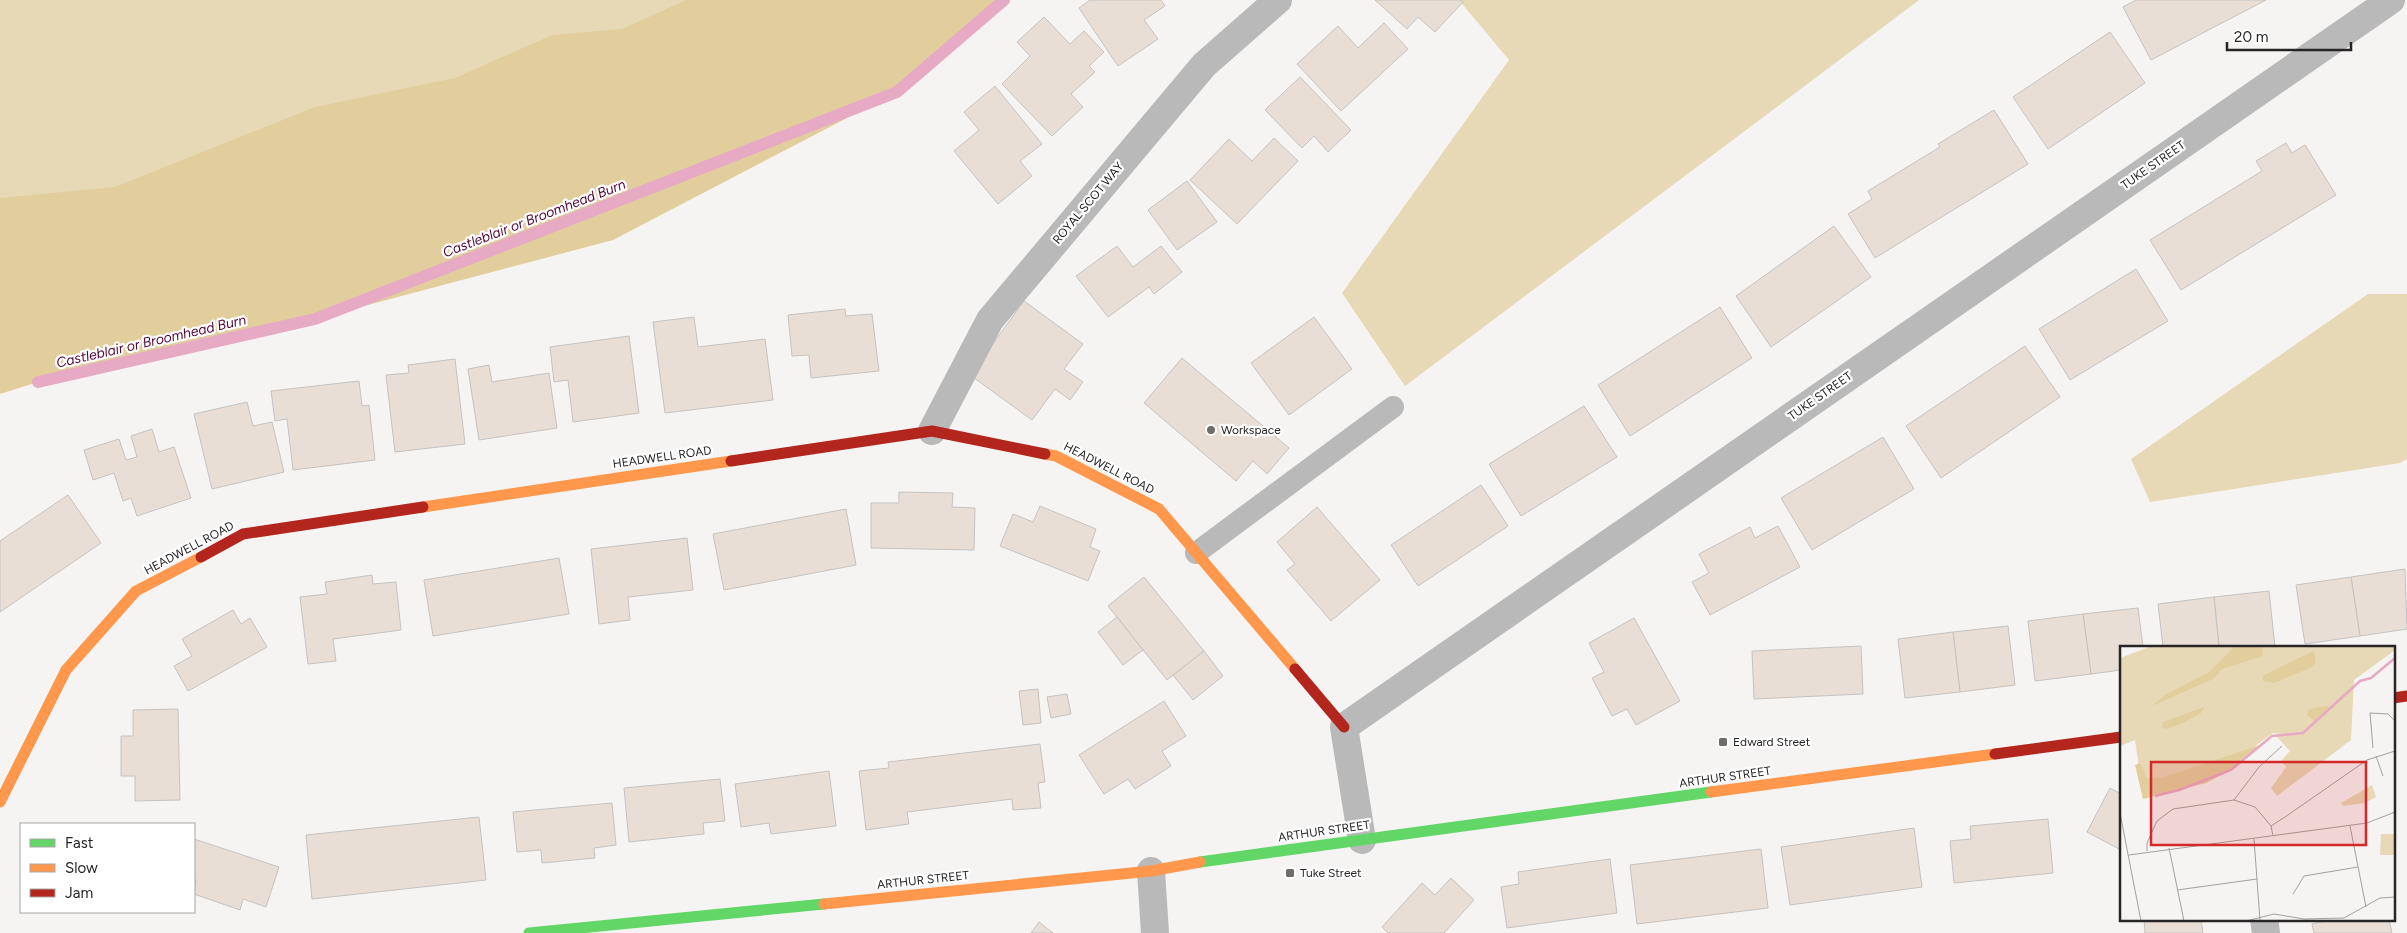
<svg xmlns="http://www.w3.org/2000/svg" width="2407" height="933" font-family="Figtree,sans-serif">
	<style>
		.green { fill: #e7d8b6 }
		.forest { fill: #e2ce9d }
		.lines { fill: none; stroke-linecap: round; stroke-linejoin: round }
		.stream { stroke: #e6aac5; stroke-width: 12 }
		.building { fill: #e8ded6; stroke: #c4c3c2 }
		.lane { stroke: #bab9b9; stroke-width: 22 }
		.street { stroke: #bab9b9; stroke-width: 28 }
		.fast { stroke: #63d668; stroke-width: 11 }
		.slow { stroke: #ff974d; stroke-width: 11 }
		.jam { stroke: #b3261e; stroke-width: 11 }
		.poi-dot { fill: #6f6d6c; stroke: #fff; stroke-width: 2 }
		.labels { text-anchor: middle; stroke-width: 4.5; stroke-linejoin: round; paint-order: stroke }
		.street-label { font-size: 12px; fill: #262424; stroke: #fff }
		.poi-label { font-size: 12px; fill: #262424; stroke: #fff; text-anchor: start }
		.water-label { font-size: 14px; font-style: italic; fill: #540835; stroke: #fff }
		.inset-river { fill: none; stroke: #e6aac5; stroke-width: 2.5 }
		.inset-road { fill: none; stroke: #a3a1a0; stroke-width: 1 }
		.view { fill: #d62828; fill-opacity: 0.15; stroke: #d62828; stroke-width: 2.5 }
		.inset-edge { fill: none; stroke: #262424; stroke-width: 2.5 }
	</style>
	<rect width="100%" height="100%" fill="#f6f4f2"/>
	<!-- green -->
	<g class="green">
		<polygon points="0,0 930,0 613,240 0,361"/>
		<polygon points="1459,0 1919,0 1405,386 1342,293 1509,60"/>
		<polygon points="2368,294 2407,294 2407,459 2400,463 2150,502 2131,459"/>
	</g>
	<!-- forest -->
	<polygon class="forest" points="686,0 1004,0 897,92 613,240 315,319 38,382 0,394 0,198 115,187 315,107 455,78 552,35 622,29"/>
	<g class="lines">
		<!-- stream -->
		<polyline class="stream" points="38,382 315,319 897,92 1004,0"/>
	</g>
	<!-- building -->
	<g class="building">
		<polygon points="1090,0 1161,0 1165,6 1144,20 1158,39 1118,66 1079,8"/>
		<polygon points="1375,0 1461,0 1463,2 1435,32 1418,17 1407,29"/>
		<polygon points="2136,0 2266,0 2151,60 2123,7"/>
		<polygon points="1044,17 1070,44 1084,31 1104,52 1089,66 1095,72 1071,94 1083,107 1052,136 1002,84 1030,56 1017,42"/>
		<polygon points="1384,23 1408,49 1341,111 1297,64 1338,26 1358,48"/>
		<polygon points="2110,32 2145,83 2048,149 2013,97"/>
		<polygon points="1300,77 1351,130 1328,152 1314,136 1302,148 1265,110"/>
		<polygon points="995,86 1042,144 1020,161 1032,176 998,204 954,151 979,130 964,112"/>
		<polygon points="1994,110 2028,164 1875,258 1848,214 1872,199 1868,191 1940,147 1938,144"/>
		<polygon points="1274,138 1298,161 1237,224 1190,180 1229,139 1252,161"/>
		<polygon points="2286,143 2292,153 2305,145 2336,195 2181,290 2150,240 2262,171 2256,161"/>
		<polygon points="1187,181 1217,222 1177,250 1148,210"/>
		<polygon points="1834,226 1871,277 1771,347 1736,296"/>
		<polygon points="1117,246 1133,267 1161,246 1182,272 1154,294 1149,287 1108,317 1076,276"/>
		<polygon points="2136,269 2168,321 2070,380 2039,329"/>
		<polygon points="1024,301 1083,344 1064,369 1083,382 1070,400 1055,389 1032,420 970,375"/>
		<polygon points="1720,307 1752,358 1630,436 1598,385"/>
		<polygon points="845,309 846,316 872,314 879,371 811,378 809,355 792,356 788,315"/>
		<polygon points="694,317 698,347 765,339 773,400 665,413 653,322"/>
		<polygon points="1314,317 1352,369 1289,415 1251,363"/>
		<polygon points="629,336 639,413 573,422 568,380 554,382 550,347"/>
		<polygon points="2025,346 2060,397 1941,478 1906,426"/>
		<polygon points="1182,358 1289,448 1267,474 1253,461 1236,481 1144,403"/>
		<polygon points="455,359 465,444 395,452 386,375 409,373 408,365"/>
		<polygon points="489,365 492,382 549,373 557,428 479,440 468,369"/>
		<polygon points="359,381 362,406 369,405 375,460 293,470 287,419 275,421 271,391"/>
		<polygon points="247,402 253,426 272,422 284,472 212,489 194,414"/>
		<polygon points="1584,406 1617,457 1521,516 1489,464"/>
		<polygon points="152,429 159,452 174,447 191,498 137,516 131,498 123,501 114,473 93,480 84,450 119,439 126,460 137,457 131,436"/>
		<polygon points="1883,437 1914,489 1812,550 1781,498"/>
		<polygon points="1481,485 1508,526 1418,586 1391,545"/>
		<polygon points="899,492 953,493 952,507 975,508 974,550 871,548 871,503 899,503"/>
		<polygon points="68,495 101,543 0,612 0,541"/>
		<polygon points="1040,506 1096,529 1090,547 1100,551 1088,581 1000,546 1013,514 1033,522"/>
		<polygon points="1317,507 1380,580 1331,621 1287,570 1295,564 1277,542"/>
		<polygon points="846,509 856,565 724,590 713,534"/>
		<polygon points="1778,526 1800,567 1710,615 1692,582 1709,573 1699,554 1750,527 1755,538"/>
		<polygon points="687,538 693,590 628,597 630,620 599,624 591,549"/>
		<polygon points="559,558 569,614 433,636 424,580"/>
		<polygon points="2405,569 2407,629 2360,636 2351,577"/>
		<polygon points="372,575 373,584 396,582 401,630 333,639 336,661 308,664 300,597 327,594 325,582"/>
		<polygon points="1144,577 1204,651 1167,680 1108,606"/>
		<polygon points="2351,577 2360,636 2305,644 2296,585"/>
		<polygon points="2269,591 2275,647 2219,647 2214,597"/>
		<polygon points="2214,597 2219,647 2163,647 2158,604"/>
		<polygon points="2138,608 2143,647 2121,647 2121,670 2091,674 2083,614"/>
		<polygon points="233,610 241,624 250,618 267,647 188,691 174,666 192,656 182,639"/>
		<polygon points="2083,614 2091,674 2035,681 2028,621"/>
		<polygon points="1117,617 1143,650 1123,665 1098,632"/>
		<polygon points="1634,618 1680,701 1636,725 1627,709 1612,716 1592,678 1604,672 1589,643"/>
		<polygon points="2008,626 2015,685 1960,692 1953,632"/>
		<polygon points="1953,632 1960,692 1905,698 1898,639"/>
		<polygon points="1861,646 1863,694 1754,699 1752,651"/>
		<polygon points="1204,651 1223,676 1193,700 1173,675"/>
		<polygon points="1038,689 1041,723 1023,725 1019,691"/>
		<polygon points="1067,694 1071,714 1051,718 1047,697"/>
		<polygon points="1164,701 1186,736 1162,751 1171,766 1135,789 1128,779 1104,794 1079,755"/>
		<polygon points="178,709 180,800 135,801 135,776 121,776 121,736 133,736 133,710"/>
		<polygon points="1040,744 1045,782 1038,783 1041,808 1013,810 1012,799 907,812 909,824 866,830 859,771 889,768 888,762"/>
		<polygon points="829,771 836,826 771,834 769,823 741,827 735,784"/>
		<polygon points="720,779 725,821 703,823 704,834 629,842 624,788"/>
		<polygon points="2110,788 2121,794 2121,850 2087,832"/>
		<polygon points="612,803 616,845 594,848 595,858 542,863 541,850 517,852 513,812"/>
		<polygon points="479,817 486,880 312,899 306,835"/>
		<polygon points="2048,819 2053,873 1954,883 1950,841 1971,839 1970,826"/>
		<polygon points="1914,828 1922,887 1790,905 1781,847"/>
		<polygon points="194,839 279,867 266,907 243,899 240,910 194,894 196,880 194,879"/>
		<polygon points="1761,849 1768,908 1637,924 1630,865"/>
		<polygon points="1610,859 1617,913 1507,928 1501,887 1519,884 1518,872"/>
		<polygon points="1451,878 1474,900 1444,933 1388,933 1382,927 1422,883 1435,895"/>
		<polygon points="2144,919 2201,919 2203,933 2145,933"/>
		<polygon points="2334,919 2389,919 2392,933 2314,933 2312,924"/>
		<polygon points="1039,922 1053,933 1031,933"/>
	</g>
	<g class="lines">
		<!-- lane -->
		<polyline class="lane" points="1196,553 1393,407"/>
		<!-- street -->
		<g class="street">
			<polyline points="932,431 990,320 1204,65 1278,0"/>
			<polyline points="1362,840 1344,727 2391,0"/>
			<polyline points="1151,871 1155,933"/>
			<polyline points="2264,919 2266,933"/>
		</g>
		<!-- fast -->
		<g class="fast">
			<polyline points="1200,862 1711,792"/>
			<polyline points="529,933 824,904"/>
		</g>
		<!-- slow -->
		<g class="slow">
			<polyline points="1045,454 1056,456 1159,509 1295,669"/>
			<polyline points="423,507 731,461"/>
			<polyline points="1711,792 1995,754"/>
			<polyline points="0,802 66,670 136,591 201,557"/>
			<polyline points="824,904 1151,871 1200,862"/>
		</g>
		<!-- jam -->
		<g class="jam">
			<polyline points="731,461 932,431 1045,454"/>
			<polyline points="201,557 243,534 423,507"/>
			<polyline points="1295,669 1344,727"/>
			<polyline points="2393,698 2407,696"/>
			<polyline points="1995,754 2121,737"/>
		</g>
	</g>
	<!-- markers -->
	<g class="poi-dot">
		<circle cx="1211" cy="430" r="5"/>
		<rect x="1718" y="737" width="10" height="10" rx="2.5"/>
		<rect x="1285" y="868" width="10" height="10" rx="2.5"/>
	</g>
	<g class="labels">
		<!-- street labels -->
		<g class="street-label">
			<text transform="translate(2153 165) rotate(-35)" y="4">TUKE STREET</text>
			<text transform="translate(1088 203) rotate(-50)" y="4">ROYAL SCOT WAY</text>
			<text transform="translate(1820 396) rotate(-35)" y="4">TUKE STREET</text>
			<text transform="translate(662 457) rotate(-8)" y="4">HEADWELL ROAD</text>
			<text transform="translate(1109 468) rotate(27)" y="4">HEADWELL ROAD</text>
			<text transform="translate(189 548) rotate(-28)" y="4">HEADWELL ROAD</text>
			<text transform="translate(1725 777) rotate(-8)" y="4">ARTHUR STREET</text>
			<text transform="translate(1324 831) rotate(-8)" y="4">ARTHUR STREET</text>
			<text transform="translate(923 880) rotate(-6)" y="4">ARTHUR STREET</text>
		</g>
		<!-- poi labels -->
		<g class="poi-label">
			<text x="1221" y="434">Workspace</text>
			<text x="1733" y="746">Edward Street</text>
			<text x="1300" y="877">Tuke Street</text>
		</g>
		<!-- water labels -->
		<g class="water-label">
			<text transform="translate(534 218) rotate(-21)" y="5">Castleblair or Broomhead Burn</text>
			<text transform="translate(151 341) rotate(-13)" y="5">Castleblair or Broomhead Burn</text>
		</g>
	</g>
	<!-- overview -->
	<g transform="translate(2120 646)">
		<rect width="275" height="275" fill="#f6f4f2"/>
		<path d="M 32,0 L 275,0 L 275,4 L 234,34 L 231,94 L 157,150 L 151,142 L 166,121 L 161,115 L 170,105 L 156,90 L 161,88 L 153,87 L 86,137 L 23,149 L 15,94 L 0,100 L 0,12 ZM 252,139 L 256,151 L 245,157 L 223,160 L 221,157 ZM 261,188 L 275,188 L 275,209 L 260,209 Z" fill="#e7d8b6"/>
		<path d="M 115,0 L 142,0 L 143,10 L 102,23 L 93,33 L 32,60 L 45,49 L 89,26 ZM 194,5 L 196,17 L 190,22 L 154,37 L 143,35 L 143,30 L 152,25 ZM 206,60 L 209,61 L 195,75 L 187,69 L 189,63 ZM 84,61 L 81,67 L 63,77 L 47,83 L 42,81 L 43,76 ZM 140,99 L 111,124 L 86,137 L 23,153 L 15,119 L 20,117 L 27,132 L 41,132 Z" fill="#e2ce9d"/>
		<path class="inset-river" d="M 35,150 L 59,144 L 111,124 L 152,90 L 183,87 L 240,35 L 251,32 L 275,12"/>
		<path class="inset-road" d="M 253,102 L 250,67 L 268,68 L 275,75M 256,110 L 263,130M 114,154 L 139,121 L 162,100M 0,167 L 21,275M 230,180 L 246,261M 153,190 L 151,180 L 165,171 L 247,114 L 275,105M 134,193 L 140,275M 49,202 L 64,275M 27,205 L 27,197 L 37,175 L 53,163 L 114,154 L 135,161 L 151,180M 9,209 L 247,177 L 275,166M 57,244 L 137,233M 173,248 L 184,230 L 238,221M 126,275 L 154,268 L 184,273 L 224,272 L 260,252 L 275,251"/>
		<path class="view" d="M 31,116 L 246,116 L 246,199 L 31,199 Z"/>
		<rect width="275" height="275" class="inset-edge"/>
	</g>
	<!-- legend -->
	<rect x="20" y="823" width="175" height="90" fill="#ffffff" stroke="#a8a7a7"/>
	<rect x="30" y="839" width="25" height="8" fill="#63d668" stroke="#a8a7a7"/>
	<text x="65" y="848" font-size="15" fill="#262424">Fast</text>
	<rect x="30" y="864" width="25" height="8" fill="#ff974d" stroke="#a8a7a7"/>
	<text x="65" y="873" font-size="15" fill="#262424">Slow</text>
	<rect x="30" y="889" width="25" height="8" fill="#b3261e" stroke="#a8a7a7"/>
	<text x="65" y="898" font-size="15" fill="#262424">Jam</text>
	<!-- scale -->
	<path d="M2227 42v8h124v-8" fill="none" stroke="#262424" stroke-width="2.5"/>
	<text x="2234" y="42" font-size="15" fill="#262424" stroke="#ffffff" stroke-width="4" paint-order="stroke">20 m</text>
</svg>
